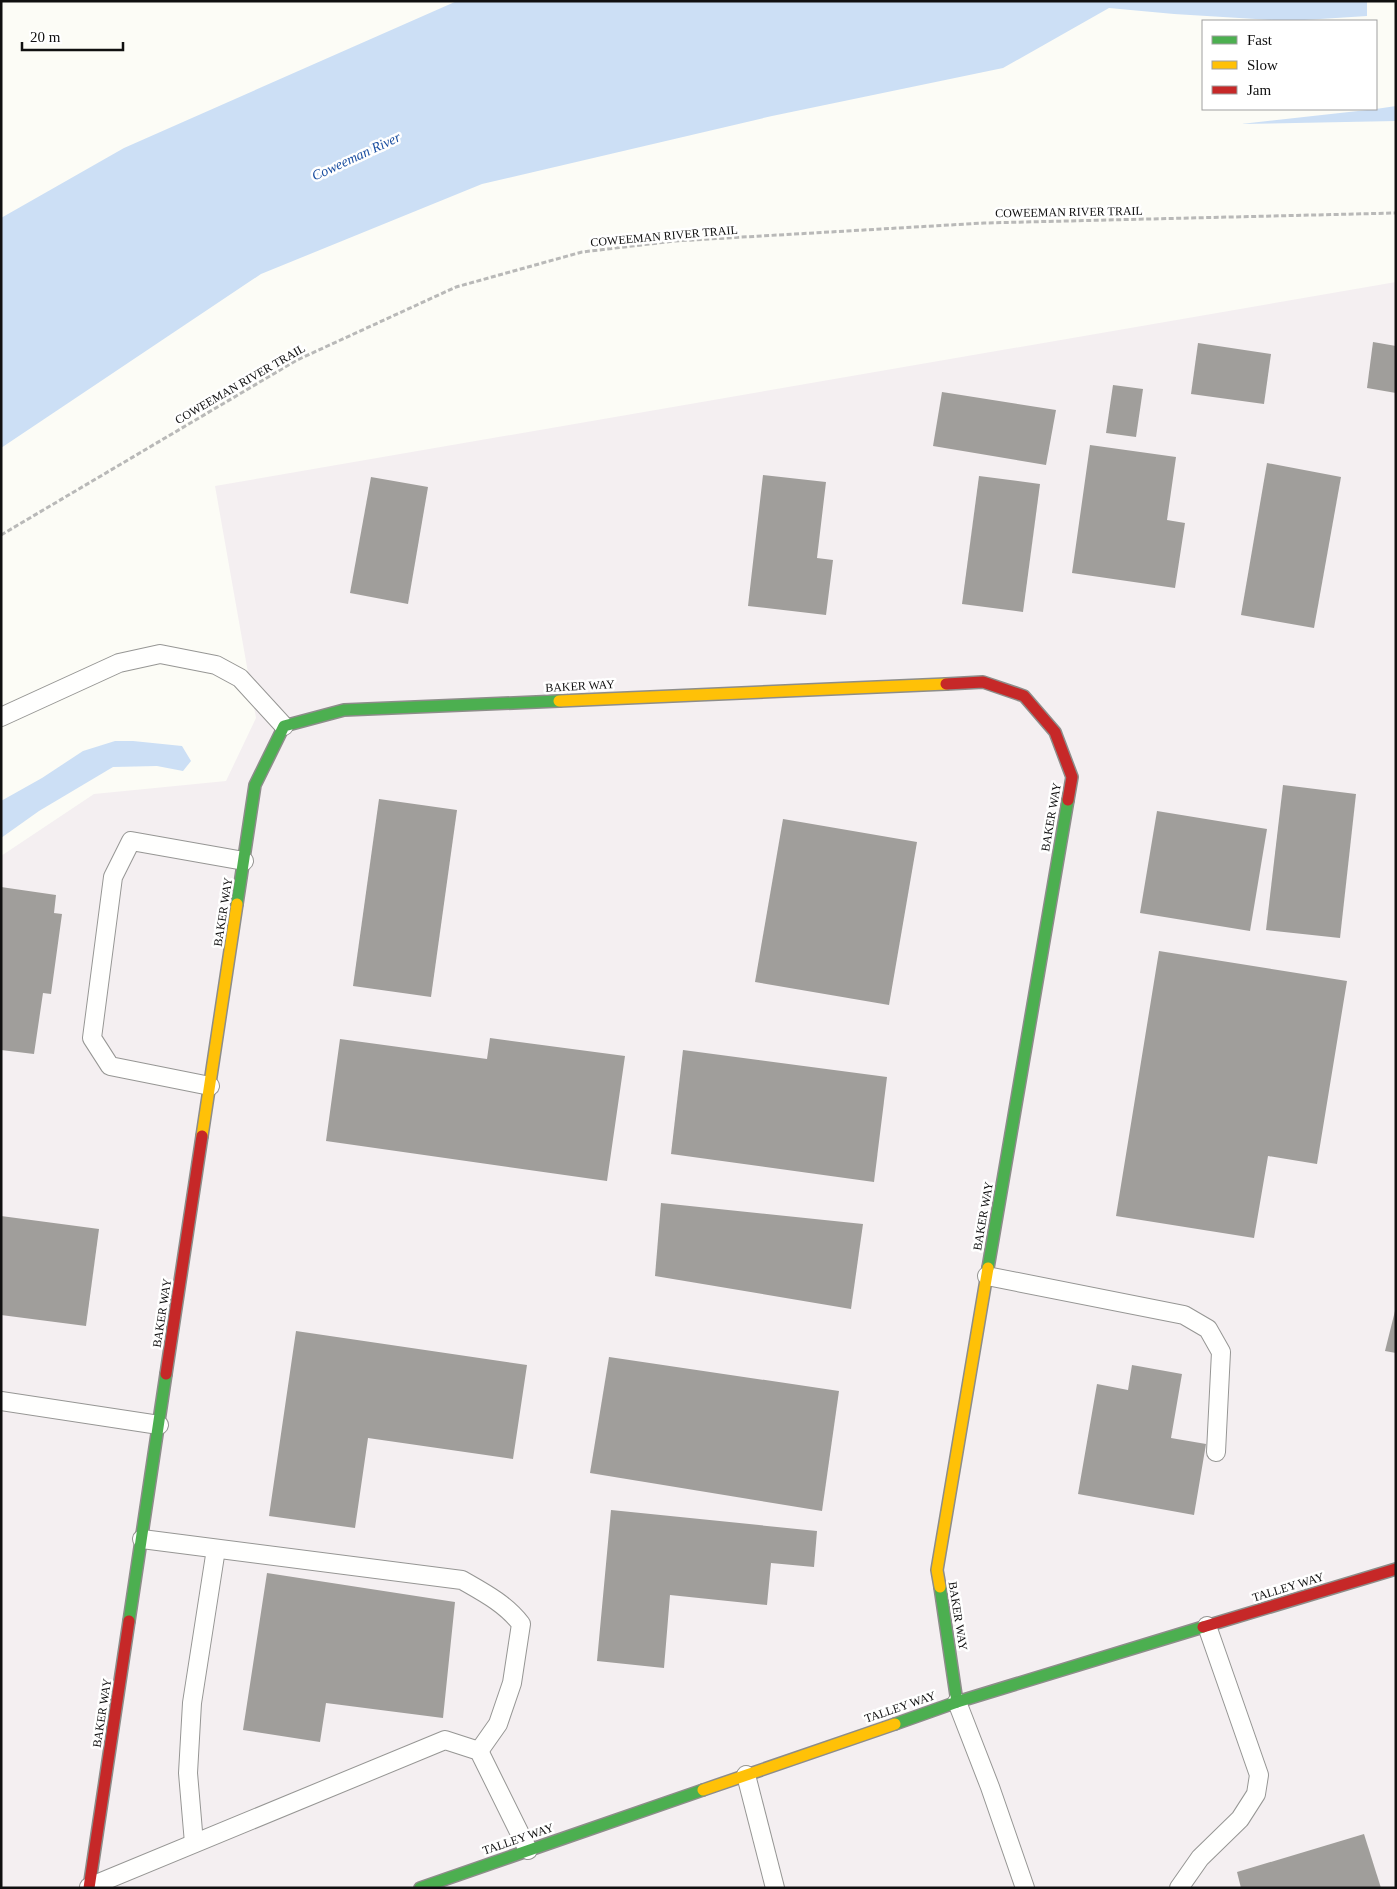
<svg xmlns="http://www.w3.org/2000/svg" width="1397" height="1889" font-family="Georgia,serif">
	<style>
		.industrial { fill: #f4eff1 }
		.water { fill: #ccdff5 }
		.building { fill: #a09e9b }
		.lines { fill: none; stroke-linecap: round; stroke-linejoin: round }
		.lane-casing { stroke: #969694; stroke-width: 20 }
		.fast-casing { stroke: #8d8d8a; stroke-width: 14 }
		.slow-casing { stroke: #8d8d8a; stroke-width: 14 }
		.jam-casing { stroke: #8d8d8a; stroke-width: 14 }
		.path { stroke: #b9b9b8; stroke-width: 3; stroke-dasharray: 5 2.5; stroke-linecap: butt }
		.lane { stroke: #fffffe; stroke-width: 18 }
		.fast { stroke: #4caf50; stroke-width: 11 }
		.slow { stroke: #ffc107; stroke-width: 11 }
		.jam { stroke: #c62828; stroke-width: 11 }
		.labels { text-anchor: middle; stroke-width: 5; stroke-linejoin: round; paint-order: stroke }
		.street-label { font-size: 12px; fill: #101010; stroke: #fff }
		.water-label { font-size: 14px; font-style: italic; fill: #1a4ea0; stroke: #fff }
	</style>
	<rect width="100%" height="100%" fill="#fcfcf6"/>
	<!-- industrial -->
	<polygon class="industrial" points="1396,282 1396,1888 1,1888 1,856 94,794 226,781 256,718 215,486"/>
	<!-- water -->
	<g class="water">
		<polygon points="457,1 1367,1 1367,16 1289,21 1174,14 1109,8 1003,68 772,116 482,184 261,274 1,448 1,218 124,148"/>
		<polygon points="1396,106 1396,121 1241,124 1376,109"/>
		<polygon points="115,741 133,741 182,746 191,761 183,771 157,766 113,767 39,811 1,838 1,801 42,778 83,751"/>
	</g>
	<!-- building -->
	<g class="building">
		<polygon points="1373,342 1396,346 1396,393 1367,388"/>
		<polygon points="1198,343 1271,354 1264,404 1191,394"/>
		<polygon points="1113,385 1143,389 1136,437 1106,433"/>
		<polygon points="942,392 1056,410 1046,465 933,446"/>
		<polygon points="1090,445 1176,457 1167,520 1185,523 1175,588 1072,573"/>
		<polygon points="1267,463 1341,477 1314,628 1241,615"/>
		<polygon points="763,475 826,482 817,558 833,560 826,615 748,606"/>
		<polygon points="979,476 1040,484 1023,612 962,604"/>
		<polygon points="371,477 428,487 408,604 350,593"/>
		<polygon points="1283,785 1356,794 1340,938 1266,930"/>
		<polygon points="379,799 457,810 431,997 353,986"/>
		<polygon points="1157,811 1267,829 1250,931 1140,913"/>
		<polygon points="783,819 917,842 889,1005 755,982"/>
		<polygon points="1,887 56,895 54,913 62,914 51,994 43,993 34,1054 1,1050"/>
		<polygon points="1159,951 1347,981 1317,1164 1268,1156 1254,1238 1116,1216"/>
		<polygon points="490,1038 625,1056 607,1181 326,1141 340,1039 487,1059"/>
		<polygon points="683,1050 887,1077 874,1182 671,1154"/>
		<polygon points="661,1203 863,1224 851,1309 655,1276"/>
		<polygon points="1,1216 99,1229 86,1326 1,1315"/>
		<polygon points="1395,1311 1396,1311 1396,1353 1385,1351"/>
		<polygon points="296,1331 527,1365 513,1459 368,1438 355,1528 269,1516"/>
		<polygon points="609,1357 839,1391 822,1511 590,1473"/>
		<polygon points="1132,1365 1182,1374 1171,1438 1206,1444 1194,1515 1078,1494 1097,1384 1128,1390"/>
		<polygon points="611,1510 817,1531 814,1567 771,1563 767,1605 670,1595 664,1668 597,1661"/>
		<polygon points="267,1573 455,1602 443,1718 326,1703 320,1742 243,1730"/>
		<polygon points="1364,1834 1381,1888 1241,1888 1237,1872"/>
	</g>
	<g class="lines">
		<!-- lane casing -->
		<g class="lane-casing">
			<g id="lane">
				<polyline points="1,717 119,663 160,654 216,665 240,678 284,726"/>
				<polyline points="210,1086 110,1066 92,1038 113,877 131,841 244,861"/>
				<polyline points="987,1276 1184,1315 1208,1329 1221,1352 1216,1452"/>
				<polyline points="1,1401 159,1425"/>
				<path d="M 142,1539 L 462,1580 C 483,1592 506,1604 521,1624 L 512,1683 L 498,1724 L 479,1751"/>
				<polyline points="957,1702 990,1787 1025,1888"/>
				<polyline points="746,1775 775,1888"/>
				<polyline points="194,1843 188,1773 192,1703 216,1549"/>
				<polyline points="89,1887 445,1740 479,1751 528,1850"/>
				<polyline points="1179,1888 1200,1858 1240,1819 1256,1794 1259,1775 1207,1626"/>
			</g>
		</g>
		<!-- fast casing -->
		<g class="fast-casing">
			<g id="fast">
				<polyline points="237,904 255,785 284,726 344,710 559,701"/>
				<polyline points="988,1268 1068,800"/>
				<polyline points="940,1587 957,1702"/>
				<polyline points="129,1621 166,1374"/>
				<polyline points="895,1724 957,1702 1203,1627"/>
				<polyline points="420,1888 703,1790"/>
			</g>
		</g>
		<!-- slow casing -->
		<g class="slow-casing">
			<g id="slow">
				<polyline points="559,701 946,684"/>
				<polyline points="202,1136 237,904"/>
				<polyline points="940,1587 937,1570 988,1268"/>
				<polyline points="703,1790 895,1724"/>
			</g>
		</g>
		<!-- jam casing -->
		<g class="jam-casing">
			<g id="jam">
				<polyline points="946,684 983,682 1024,696 1055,732 1072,777 1068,800"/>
				<polyline points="166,1374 202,1136"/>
				<polyline points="1203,1627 1396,1569"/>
				<polyline points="89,1888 129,1621"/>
			</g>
		</g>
		<!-- path -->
		<polyline class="path" points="1,535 297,360 456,287 582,252 675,241 984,223 1396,213"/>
		<!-- lane -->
		<use href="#lane" class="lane"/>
		<!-- fast -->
		<use href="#fast" class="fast"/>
		<!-- slow -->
		<use href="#slow" class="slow"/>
		<!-- jam -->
		<use href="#jam" class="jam"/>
	</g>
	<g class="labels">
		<!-- street labels -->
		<g class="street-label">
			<text transform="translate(1069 212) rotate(-1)" y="4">COWEEMAN RIVER TRAIL</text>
			<text transform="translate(664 236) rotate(-5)" y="4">COWEEMAN RIVER TRAIL</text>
			<text transform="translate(240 384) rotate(-30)" y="4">COWEEMAN RIVER TRAIL</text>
			<text transform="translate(580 686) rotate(-3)" y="4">BAKER WAY</text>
			<text transform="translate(1051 817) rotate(-80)" y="4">BAKER WAY</text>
			<text transform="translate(223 912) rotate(-81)" y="4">BAKER WAY</text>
			<text transform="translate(983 1216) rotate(-80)" y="4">BAKER WAY</text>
			<text transform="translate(162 1313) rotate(-81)" y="4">BAKER WAY</text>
			<text transform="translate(1288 1587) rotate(-17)" y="4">TALLEY WAY</text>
			<text transform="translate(958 1616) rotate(81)" y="4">BAKER WAY</text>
			<text transform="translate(900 1707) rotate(-19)" y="4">TALLEY WAY</text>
			<text transform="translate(102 1713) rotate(-81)" y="4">BAKER WAY</text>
			<text transform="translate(518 1839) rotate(-19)" y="4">TALLEY WAY</text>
		</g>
		<!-- water labels -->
		<g class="water-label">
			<text transform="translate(356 156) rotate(-25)" y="5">Coweeman River</text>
		</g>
	</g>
	<!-- border -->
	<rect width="1397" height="1889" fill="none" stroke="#101010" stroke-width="5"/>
	<!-- legend -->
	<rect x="1202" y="20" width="175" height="90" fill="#ffffff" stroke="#9f9f9f"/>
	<rect x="1212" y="36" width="25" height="8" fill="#4caf50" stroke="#9f9f9f"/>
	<text x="1247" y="45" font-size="15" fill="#101010">Fast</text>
	<rect x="1212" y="61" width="25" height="8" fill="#ffc107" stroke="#9f9f9f"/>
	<text x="1247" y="70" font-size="15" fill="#101010">Slow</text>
	<rect x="1212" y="86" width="25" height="8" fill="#c62828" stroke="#9f9f9f"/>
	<text x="1247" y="95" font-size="15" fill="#101010">Jam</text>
	<!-- scale -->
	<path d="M22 42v8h101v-8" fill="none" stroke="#101010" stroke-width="2.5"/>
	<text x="30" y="42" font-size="15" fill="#101010" stroke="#ffffff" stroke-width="4" paint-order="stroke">20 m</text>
</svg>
